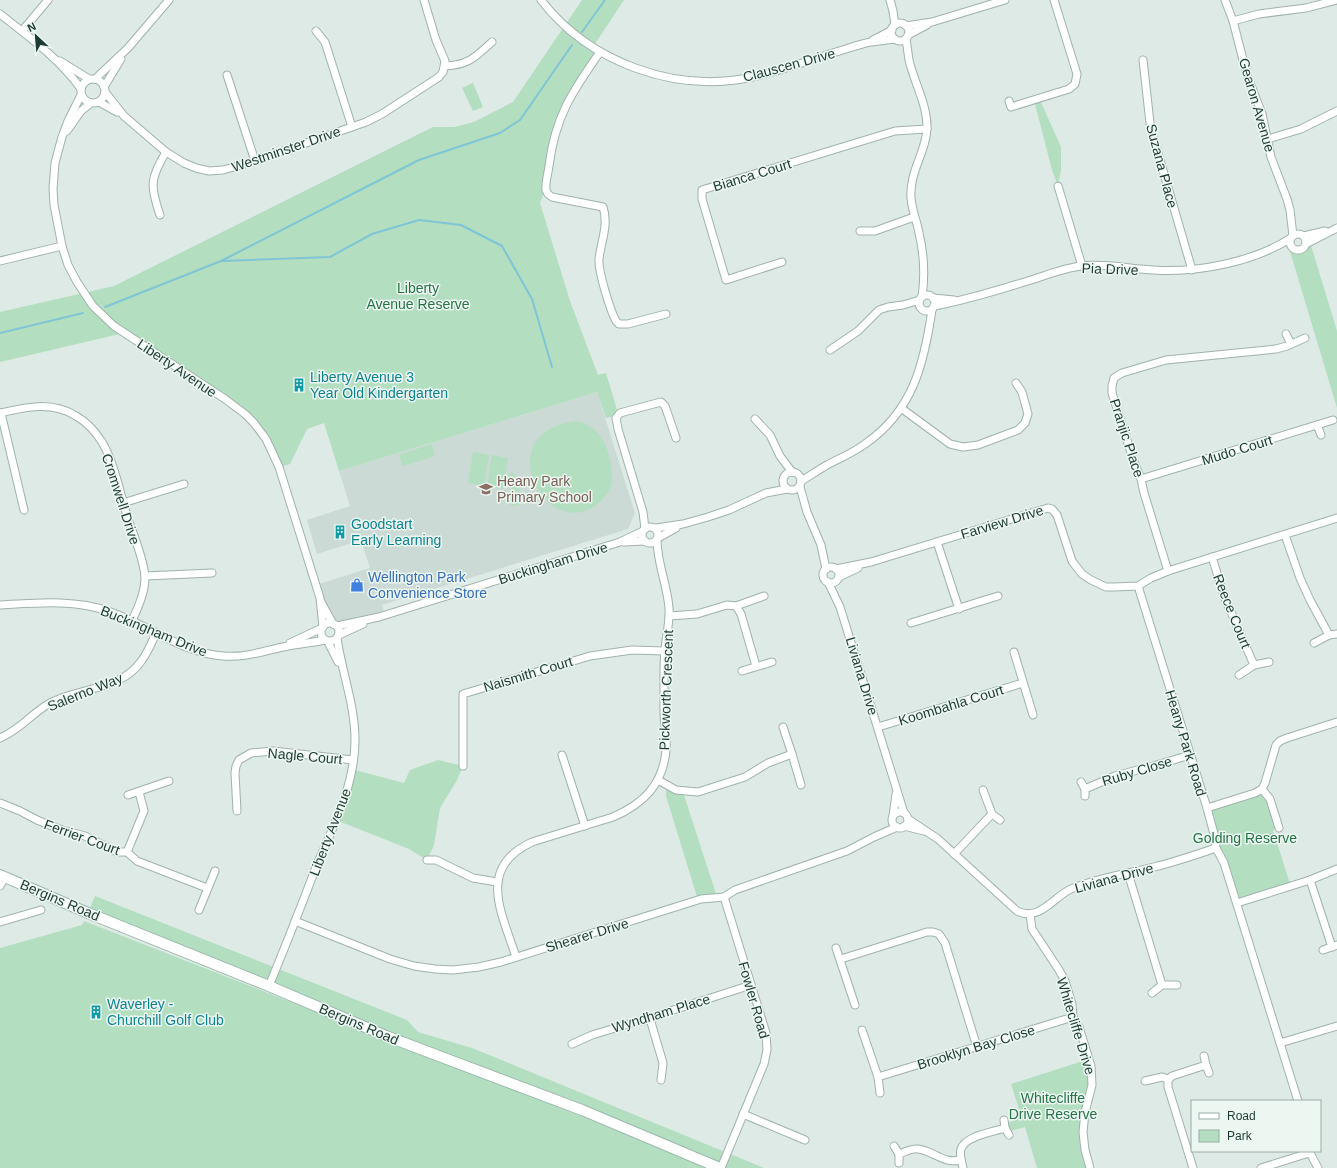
<svg xmlns="http://www.w3.org/2000/svg" width="1337" height="1168" font-family="Helvetica,sans-serif">
	<style>
		.built { fill: #cbdad4 }
		.green { fill: #b3dec0 }
		.lines { fill: none; stroke-linecap: round; stroke-linejoin: round }
		.stream { stroke: #7fc5d5; stroke-width: 2 }
		.minor-casing { stroke: #a0b2ac; stroke-width: 9 }
		.secondary-casing { stroke: #9bb7ae; stroke-width: 12 }
		.minor { stroke: #fff; stroke-width: 7 }
		.secondary { stroke: #fff; stroke-width: 10 }
		.labels { text-anchor: middle; stroke-width: 3; stroke-linejoin: round; paint-order: stroke }
		.street-label { font-size: 14px; fill: #1d3b34; stroke: #edf7f2 }
		.park-label { font-size: 14px; fill: #257446; stroke: #edf7f2 }
		.culture-label { font-size: 14px; fill: #0d838f; stroke: #edf7f2; text-anchor: start }
		.education-label { font-size: 14px; fill: #785e54; stroke: #edf7f2; text-anchor: start }
		.shop-label { font-size: 14px; fill: #366cbe; stroke: #edf7f2; text-anchor: start }
	</style>
	<rect width="100%" height="100%" fill="#ddeae5"/>
	<!-- built -->
	<polygon class="built" points="597,392 635,513 628,529 382,605 385,616 337,626 316,585 370,568 361,540 317,554 307,520 350,506 339,471"/>
	<!-- green -->
	<g class="green">
		<polygon points="582,0 624,0 593,47 600,52 564,109 546,187 540,203 570,301 598,375 606,373 615,403 618,415 606,418 597,392 339,471 324,423 307,429 290,464 279,467 254,423 124,333 0,362 0,312 114,286 433,127 455,127 474,122 513,102"/>
		<polygon points="473,83 483,107 473,111 462,88"/>
		<polygon points="1039,98 1061,147 1061,170 1058,186 1052,170 1034,100"/>
		<polygon points="1310,242 1337,331 1337,408 1289,248 1300,249"/>
		<path d="M 576,421 C 584,423 591,426 597,432 C 609,444 618,480 607,494 C 556,560 480,433 576,421 Z"/>
		<polygon points="432,444 435,456 403,466 399,455"/>
		<polygon points="473,452 489,455 484,486 468,483"/>
		<polygon points="492,455 508,458 503,489 487,486"/>
		<polygon points="512,472 520,480 518,484 523,503 515,506 510,505 506,496 513,486 507,485 507,483 509,474"/>
		<polygon points="438,760 463,766 457,780 440,808 434,845 427,860 409,849 336,820 351,769 404,783 410,770"/>
		<polygon points="666,785 683,792 717,897 698,900 666,796"/>
		<polygon points="1259,792 1267,794 1279,828 1273,830 1291,887 1237,903 1207,808"/>
		<polygon points="95,896 407,1020 418,1032 472,1048 764,1168 720,1168 88,913"/>
		<polygon points="84,921 541,1100 708,1168 0,1168 0,948 82,925"/>
		<polygon points="1089,1059 1092,1072 1084,1122 1090,1168 1037,1168 1025,1127 1007,1132 1004,1124 1022,1118 1011,1084"/>
	</g>
	<g class="lines">
		<!-- stream -->
		<g class="stream">
			<polyline points="582,32 605,0"/>
			<polyline points="222,261 330,257 372,234 419,220 461,225 502,246 532,299 552,367"/>
			<polyline points="105,307 221,261 419,160 500,133 520,120 572,45"/>
			<polyline points="0,333 83,313"/>
		</g>
		<!-- minor casing -->
		<g class="minor-casing">
			<g id="minor">
				<path d="M 541,0 C 589,62 675,94 752,77 C 780,71 808,61 836,52 C 847,49 859,44 871,42 C 879,41 887,40 895,39"/>
				<polyline points="890,0 893,11 895,25"/>
				<polyline points="1225,0 1233,21 1247,75 1262,114 1271,157 1287,199 1290,210 1293,236"/>
				<path d="M 0,14 C 28,36 60,59 81,89"/>
				<polyline points="1233,21 1259,14 1306,8 1337,0"/>
				<circle cx="900" cy="32" r="9"/>
				<polyline points="906,26 932,22 1005,0"/>
				<polyline points="22,31 48,0"/>
				<polyline points="316,31 325,42 352,127"/>
				<polyline points="908,35 927,25"/>
				<path d="M 906,39 C 907,46 908,53 909,60 C 914,82 927,104 927,127 C 927,151 909,171 911,198 C 912,211 917,221 919,233 C 924,254 925,276 922,297"/>
				<polyline points="873,40 892,30"/>
				<path d="M 600,52 C 572,92 555,117 549,166 C 548,174 545,183 546,190 L 548,194 L 552,197 L 603,207 C 609,225 601,241 599,259 C 598,271 610,310 616,321 L 619,324 L 628,324 L 666,314"/>
				<polyline points="1143,60 1150,123 1153,136 1192,270"/>
				<polyline points="60,61 89,79"/>
				<path d="M 445,66 C 469,65 475,57 492,42"/>
				<polyline points="227,75 255,161"/>
				<circle cx="93" cy="91" r="12"/>
				<polyline points="95,79 128,48 169,0"/>
				<polyline points="104,87 121,59"/>
				<polyline points="105,92 124,116 166,152 184,163 196,168 209,171 223,170 255,161 366,122 382,114 439,77 443,72 445,61 436,40 424,0"/>
				<polyline points="81,95 68,121 62,137 55,163 53,189 54,205 62,246 68,265 77,282 93,306 114,326 225,399 245,414 254,423 266,439 279,467 320,598 323,627"/>
				<polyline points="1009,101 1011,107 1069,89 1075,84 1077,74 1054,0"/>
				<polyline points="99,102 117,112"/>
				<polyline points="67,131 81,111 91,103"/>
				<polyline points="1268,139 1301,129 1337,111"/>
				<polyline points="1058,186 1082,266"/>
				<path d="M 160,215 C 150,186 150,178 166,152"/>
				<polyline points="860,231 875,231 914,217"/>
				<circle cx="1298" cy="242" r="8"/>
				<polyline points="1304,236 1325,231"/>
				<polyline points="1306,244 1337,228"/>
				<polyline points="0,261 62,246"/>
				<polyline points="782,262 726,280 702,199 702,190 895,131 927,129"/>
				<circle cx="927" cy="303" r="8"/>
				<polyline points="933,298 954,300"/>
				<path d="M 934,306 C 967,300 999,290 1031,280 C 1047,275 1064,268 1081,266 C 1105,263 1130,269 1154,270 C 1197,273 1254,262 1291,238"/>
				<polyline points="1286,334 1291,344"/>
				<polyline points="830,350 858,331 879,310 888,307 903,305 920,300"/>
				<polyline points="901,408 950,444 963,447 978,445 1018,430 1025,423 1028,414 1022,392 1016,383"/>
				<path d="M 0,413 C 26,407 52,401 76,416 C 87,422 95,431 102,442 C 115,464 120,494 128,519 C 134,536 144,560 145,577 C 145,593 138,607 132,621"/>
				<polyline points="1,413 24,510"/>
				<polyline points="755,419 770,435 780,456 792,472"/>
				<polyline points="1317,425 1321,435"/>
				<circle cx="792" cy="481" r="9"/>
				<polyline points="1141,479 1333,420"/>
				<path d="M 801,481 C 810,476 818,470 827,465 C 840,458 853,453 865,444 C 913,411 924,364 932,310"/>
				<polyline points="800,487 807,512 821,545 826,569"/>
				<polyline points="123,503 184,484"/>
				<circle cx="650" cy="535" r="8"/>
				<polyline points="656,528 683,524 708,517 729,510 766,493 787,489"/>
				<polyline points="645,529 643,512 618,429 616,418 620,413 661,402 665,406 676,438"/>
				<polyline points="1285,535 1300,578 1310,600 1329,635"/>
				<polyline points="658,538 676,528"/>
				<polyline points="624,542 645,541"/>
				<polyline points="937,542 959,609"/>
				<polyline points="1212,557 1224,596 1254,665"/>
				<circle cx="831" cy="575" r="8"/>
				<polyline points="836,569 871,562 1048,508 1052,509 1057,515 1072,561 1082,574 1091,580 1106,587 1114,587 1138,586 1151,578 1168,571 1337,518"/>
				<polyline points="1168,571 1144,493 1141,479 1134,462 1112,393 1112,386 1114,378 1122,373 1166,360 1276,349 1287,346 1305,338"/>
				<polyline points="145,576 212,573"/>
				<polyline points="839,577 858,568"/>
				<polyline points="828,582 840,607 904,813"/>
				<polyline points="1138,586 1207,808 1214,834 1216,848 1224,863 1298,1101"/>
				<polyline points="321,602 333,624"/>
				<path d="M 0,605 C 36,603 74,599 108,611 C 147,624 182,653 223,656 C 245,658 263,651 283,647 C 297,644 311,643 325,640"/>
				<polyline points="736,606 741,614 756,666"/>
				<polyline points="669,616 697,614 727,605 736,606 764,596"/>
				<circle cx="330" cy="632" r="9"/>
				<polyline points="911,623 998,596"/>
				<polyline points="337,626 379,617 620,542 643,531"/>
				<polyline points="339,635 363,624"/>
				<polyline points="328,642 338,662"/>
				<polyline points="290,643 322,628"/>
				<polyline points="1314,643 1329,635 1337,634"/>
				<polyline points="1014,652 1033,715"/>
				<polyline points="742,671 772,662"/>
				<polyline points="1239,675 1254,665 1269,662"/>
				<polyline points="878,727 1023,683"/>
				<path d="M 0,738 C 20,730 32,713 50,703 C 79,687 122,691 142,660 C 148,652 152,642 156,633"/>
				<polyline points="792,754 801,785"/>
				<polyline points="562,755 585,826"/>
				<polyline points="463,766 463,694 590,656 632,650 665,651"/>
				<polyline points="658,780 676,790 698,792 745,777 768,763 792,754 783,727"/>
				<polyline points="1081,782 1085,789"/>
				<polyline points="1262,789 1270,799 1279,828"/>
				<polyline points="983,790 992,814 1000,820"/>
				<polyline points="128,795 169,781"/>
				<polyline points="1085,796 1085,789 1115,776 1153,766 1190,755"/>
				<polyline points="0,803 20,811 37,820 62,830 85,836 117,852 127,852 137,861 207,888"/>
				<polyline points="1207,808 1255,793 1262,789 1265,783 1276,745 1280,741 1287,738 1337,722"/>
				<polyline points="237,811 235,773 236,766 239,760 251,753 273,751 353,760"/>
				<circle cx="900" cy="820" r="8"/>
				<polyline points="893,816 896,794"/>
				<path d="M 908,819 L 938,839 L 1017,911 C 1040,922 1053,897 1071,889 C 1097,878 1126,874 1154,867 C 1175,862 1195,855 1216,848"/>
				<polyline points="904,826 924,831"/>
				<polyline points="127,852 144,811 139,792"/>
				<polyline points="954,854 992,814"/>
				<polyline points="427,860 436,860 473,878 497,882"/>
				<polyline points="1128,873 1162,985"/>
				<polyline points="1310,880 1332,947"/>
				<polyline points="0,886 5,877"/>
				<polyline points="1237,903 1310,880 1337,869"/>
				<polyline points="199,910 215,871"/>
				<polyline points="1030,914 1032,929 1059,970 1065,981 1072,1004 1073,1017 1079,1027 1091,1066 1092,1085 1085,1112 1083,1132 1085,1150 1090,1168"/>
				<polyline points="295,921 390,959 414,966 435,969 453,970 479,967 501,962 701,899 724,897 735,890 847,851 874,837 897,827"/>
				<polyline points="0,922 41,910"/>
				<polyline points="836,948 855,1005"/>
				<polyline points="1323,950 1337,945"/>
				<path d="M 516,957 C 502,913 476,868 532,842 L 613,817 C 643,804 663,785 666,750 C 667,737 664,724 664,710 C 664,699 664,688 664,677 C 664,668 664,659 665,650 C 666,636 670,622 669,608 C 667,583 657,564 657,539"/>
				<polyline points="841,959 927,932 933,932 939,934 945,943 977,1047"/>
				<path d="M 269,986 C 285,947 301,907 316,867 C 333,827 355,785 355,740 C 355,705 342,673 337,638"/>
				<polyline points="1152,993 1162,985 1177,985"/>
				<polyline points="650,1019 663,1063 661,1080"/>
				<polyline points="862,1030 878,1077 880,1093"/>
				<polyline points="1280,1043 1337,1026"/>
				<polyline points="572,1044 592,1035 635,1022 650,1019 664,1013 751,985"/>
				<polyline points="1204,1056 1206,1065"/>
				<polyline points="878,1077 1073,1017"/>
				<polyline points="1145,1081 1162,1077 1168,1079"/>
				<polyline points="743,1114 805,1140"/>
				<polyline points="1004,1120 1005,1128 1009,1135"/>
				<polyline points="894,1146 899,1154 899,1163"/>
				<polyline points="1309,1151 1318,1168"/>
				<path d="M 899,1154 C 905,1152 912,1148 918,1149 C 934,1151 943,1164 961,1160"/>
				<polyline points="721,1168 764,1064 767,1050 766,1033 724,897"/>
				<path d="M 963,1168 C 962,1162 959,1155 961,1149 C 965,1136 993,1132 1005,1128"/>
				<polyline points="1193,1168 1168,1087 1168,1080 1172,1076 1206,1065 1209,1073"/>
				<polyline points="1261,1168 1309,1153"/>
			</g>
		</g>
		<!-- secondary casing -->
		<g class="secondary-casing">
			<polyline id="secondary" points="0,875 88,913 269,986 386,1036 582,1110 720,1168"/>
		</g>
		<!-- minor -->
		<use href="#minor" class="minor"/>
		<!-- secondary -->
		<use href="#secondary" class="secondary"/>
	</g>
	<!-- icons -->
	<defs>
		<g id="building-bare" transform="scale(1.08)"><path d="M-4-6H4V6H1V3H-1V6H-4ZM-2.5-4.3h1.7v1.8h-1.7ZM.8-4.3h1.7v1.8H.8ZM-2.5-1h1.7V.8h-1.7ZM.8-1h1.7V.8H.8Z" fill="#0f9aa8" stroke="#edf7f2" stroke-width="2.5" paint-order="stroke"/></g>
		<g id="school-bare" transform="scale(1.08)"><path d="M0-5L7-2L0 1L-7-2ZM-4 1L0 2.5L4 1V4Q0 6-4 4Z" fill="#8d6e63" stroke="#edf7f2" stroke-width="2.5" paint-order="stroke"/></g>
		<g id="shop-bare" transform="scale(1.08)"><path d="M-5-2.5h2.3a2.7 3.5 0 0 1 5.4 0H5L5.5 6h-11ZM-1.5-2.5h3a1.5 2.3 0 0 0-3 0Z" fill="#3f7fe0" stroke="#edf7f2" stroke-width="2.5" paint-order="stroke"/></g>
	</defs>
	<g fill-rule="evenodd">
		<use href="#building-bare" x="299" y="385"/>
		<use href="#school-bare" x="486" y="489"/>
		<use href="#building-bare" x="340" y="532"/>
		<use href="#shop-bare" x="357" y="585"/>
		<use href="#building-bare" x="96" y="1012"/>
	</g>
	<g class="labels">
		<!-- street labels -->
		<g class="street-label">
			<text transform="translate(789 65) rotate(-15)" y="5">Clauscen Drive</text>
			<text transform="translate(1257 105) rotate(74)" y="5">Gearon Avenue</text>
			<text transform="translate(286 149) rotate(-19)" y="5">Westminster Drive</text>
			<text transform="translate(1162 166) rotate(75)" y="5">Suzana Place</text>
			<text transform="translate(752 175) rotate(-17)" y="5">Bianca Court</text>
			<text transform="translate(1110 269) rotate(2)" y="5">Pia Drive</text>
			<text transform="translate(177 368) rotate(34)" y="5">Liberty Avenue</text>
			<text transform="translate(1127 438) rotate(72)" y="5">Pranjic Place</text>
			<text transform="translate(1237 450) rotate(-17)" y="5">Mudo Court</text>
			<text transform="translate(121 499) rotate(72)" y="5">Cromwell Drive</text>
			<text transform="translate(1002 522) rotate(-17)" y="5">Farview Drive</text>
			<text transform="translate(553 563) rotate(-17)" y="5">Buckingham Drive</text>
			<text transform="translate(1232 611) rotate(68)" y="5">Reece Court</text>
			<text transform="translate(154 631) rotate(22)" y="5">Buckingham Drive</text>
			<text transform="translate(528 674) rotate(-17)" y="5">Naismith Court</text>
			<text transform="translate(862 676) rotate(73)" y="5">Liviana Drive</text>
			<text transform="translate(666 690) rotate(-88)" y="5">Pickworth Crescent</text>
			<text transform="translate(85 692) rotate(-22)" y="5">Salerno Way</text>
			<text transform="translate(951 705) rotate(-17)" y="5">Koombahla Court</text>
			<text transform="translate(1186 743) rotate(73)" y="5">Heany Park Road</text>
			<text transform="translate(305 756) rotate(5)" y="5">Nagle Court</text>
			<text transform="translate(1137 771) rotate(-17)" y="5">Ruby Close</text>
			<text transform="translate(330 832) rotate(-69)" y="5">Liberty Avenue</text>
			<text transform="translate(82 837) rotate(20)" y="5">Ferrier Court</text>
			<text transform="translate(1114 878) rotate(-15)" y="5">Liviana Drive</text>
			<text transform="translate(60 900) rotate(23)" y="5">Bergins Road</text>
			<text transform="translate(587 935) rotate(-17)" y="5">Shearer Drive</text>
			<text transform="translate(754 1000) rotate(74)" y="5">Fowler Road</text>
			<text transform="translate(661 1013) rotate(-17)" y="5">Wyndham Place</text>
			<text transform="translate(359 1024) rotate(23)" y="5">Bergins Road</text>
			<text transform="translate(1076 1026) rotate(73)" y="5">Whitecliffe Drive</text>
			<text transform="translate(976 1047) rotate(-17)" y="5">Brooklyn Bay Close</text>
		</g>
		<!-- park labels -->
		<g class="park-label">
			<text x="418" y="293">Liberty<tspan x="418" dy="16">Avenue Reserve</tspan></text>
			<text x="1245" y="843">Golding Reserve</text>
			<text x="1053" y="1103">Whitecliffe<tspan x="1053" dy="16">Drive Reserve</tspan></text>
		</g>
		<!-- culture labels -->
		<g class="culture-label">
			<text x="310" y="382">Liberty Avenue 3<tspan x="310" dy="16">Year Old Kindergarten</tspan></text>
			<text x="351" y="529">Goodstart<tspan x="351" dy="16">Early Learning</tspan></text>
			<text x="107" y="1009">Waverley -<tspan x="107" dy="16">Churchill Golf Club</tspan></text>
		</g>
		<!-- education labels -->
		<g class="education-label">
			<text x="497" y="486">Heany Park<tspan x="497" dy="16">Primary School</tspan></text>
		</g>
		<!-- shop labels -->
		<g class="shop-label">
			<text x="368" y="582">Wellington Park<tspan x="368" dy="16">Convenience Store</tspan></text>
		</g>
	</g>
	<!-- legend -->
	<rect x="1191" y="1100" width="130" height="52" fill="#edf7f2" stroke="#9aaca6"/>
	<rect x="1199" y="1113" width="20" height="6" fill="#ffffff" stroke="#9aaca6"/>
	<text x="1227" y="1120" font-size="12" fill="#1d3b34">Road</text>
	<rect x="1199" y="1130" width="20" height="12" fill="#b3dec0" stroke="#9aaca6"/>
	<text x="1227" y="1140" font-size="12" fill="#1d3b34">Park</text>
	<!-- north arrow -->
	<g transform="translate(36 36) rotate(334)" stroke="#edf7f2" stroke-width="3" paint-order="stroke">
	<path d="M0-3L7 15L0 10L-7 15Z" fill="#1d3b34"/>
	<text y="-6" font-size="11" font-weight="bold" text-anchor="middle" fill="#1d3b34">N</text>
	</g>
</svg>
